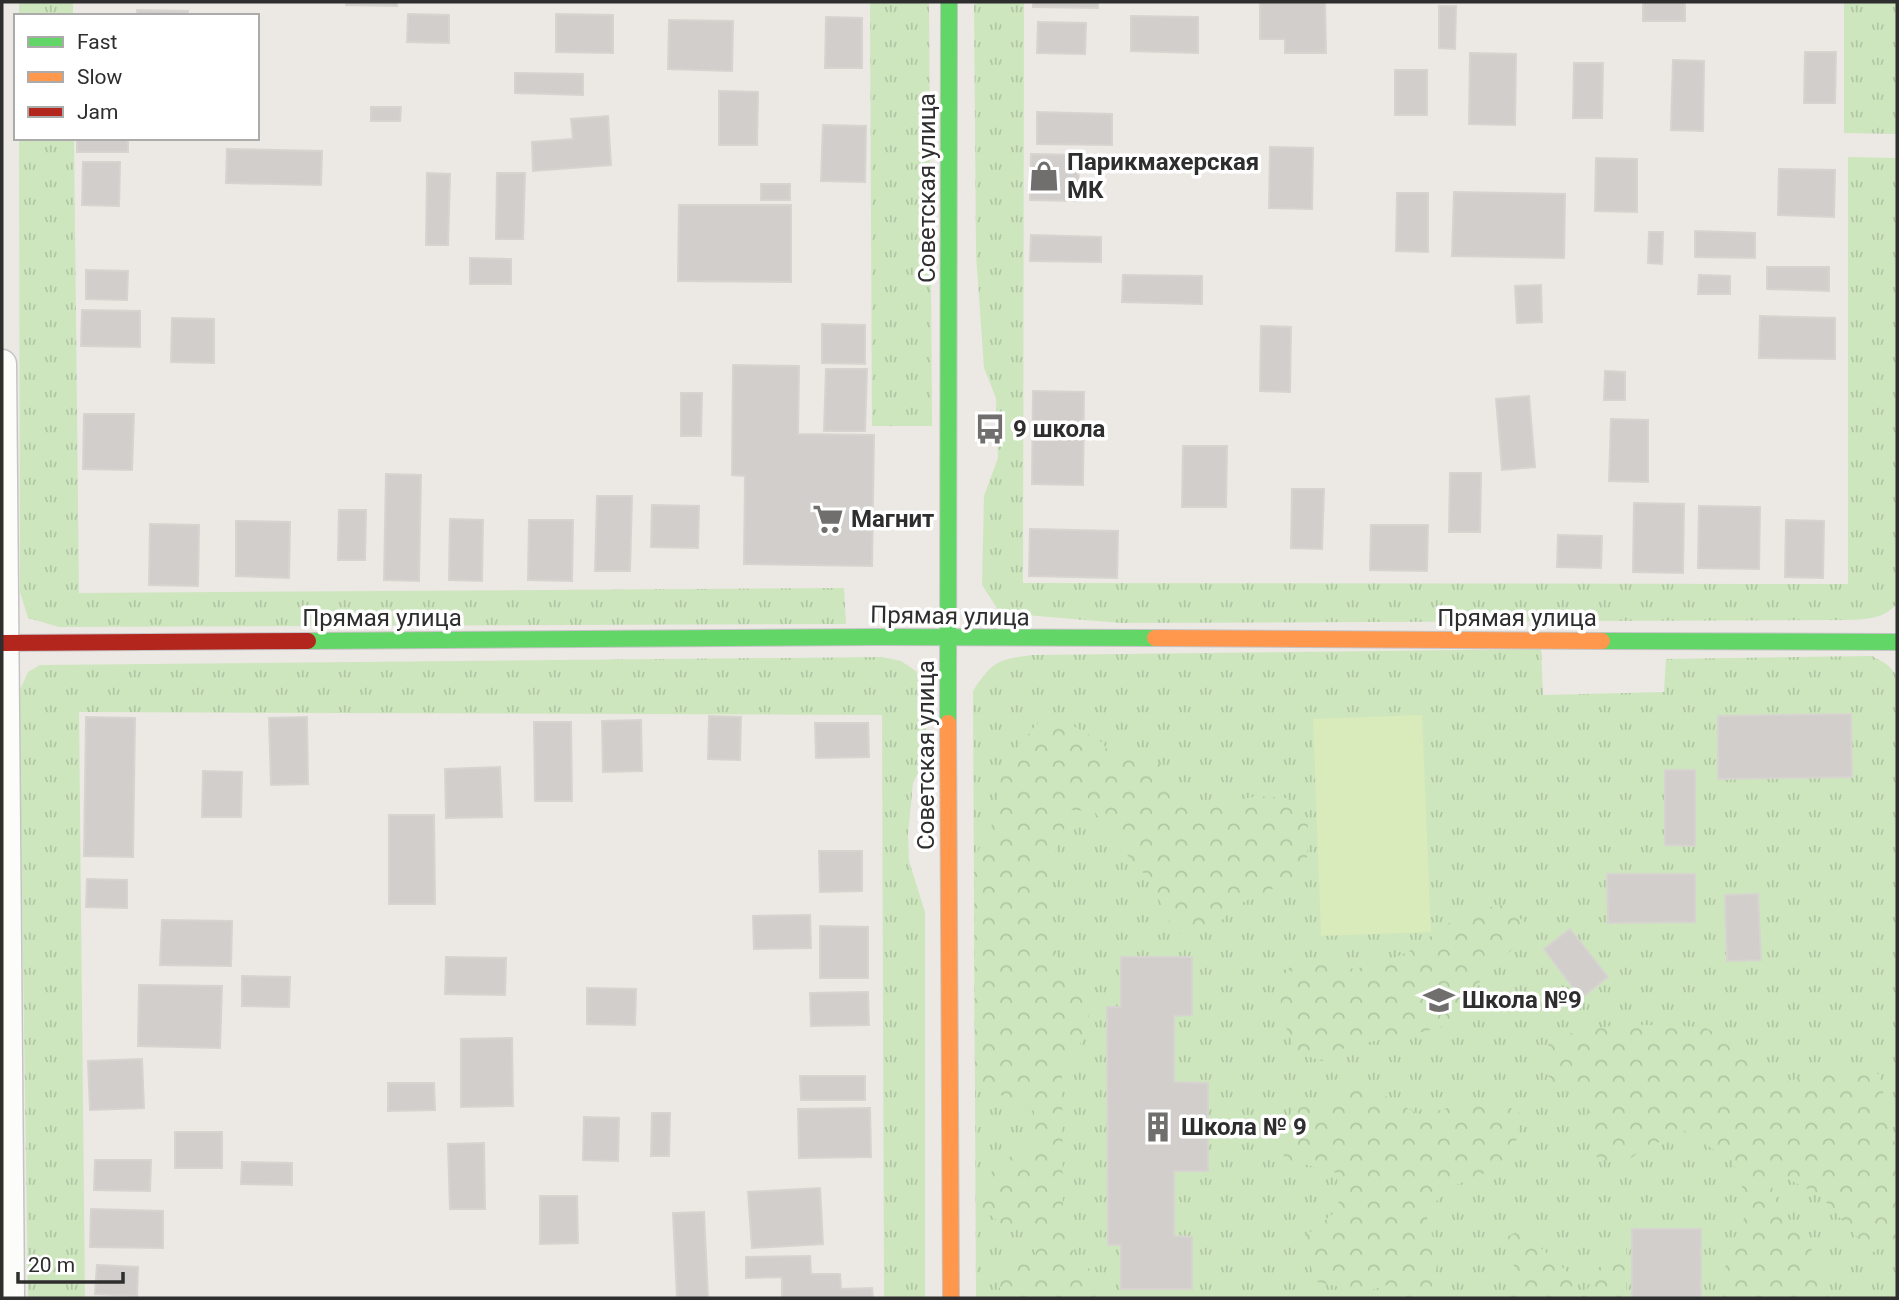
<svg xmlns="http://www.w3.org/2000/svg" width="1899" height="1300" font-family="Roboto,sans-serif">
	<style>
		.grass { fill: url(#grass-tufts) }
		.forest { fill: url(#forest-crowns) }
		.pitch { fill: #d9eabb }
		.building { fill: #d1cecb; stroke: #d7d4d0; stroke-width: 2 }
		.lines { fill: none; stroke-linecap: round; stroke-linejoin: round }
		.street-casing { stroke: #c5c4c5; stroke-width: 31 }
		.fast-casing { stroke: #c5c4c5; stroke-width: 18 }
		.slow-casing { stroke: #c5c4c5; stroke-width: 18 }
		.jam-casing { stroke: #c5c4c5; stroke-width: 18 }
		.street { stroke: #fcfcfb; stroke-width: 28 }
		.fast { stroke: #63d668; stroke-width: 16 }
		.slow { stroke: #ff974d; stroke-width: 16 }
		.jam { stroke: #b3261e; stroke-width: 16 }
		.labels { text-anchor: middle; stroke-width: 7; stroke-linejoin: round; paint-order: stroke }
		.poi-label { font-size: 24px; font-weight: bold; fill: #2e2e2e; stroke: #fff; text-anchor: start }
		.street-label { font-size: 24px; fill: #2e2e2e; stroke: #fff }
	</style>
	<defs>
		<pattern id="grass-tufts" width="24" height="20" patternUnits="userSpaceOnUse" patternTransform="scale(1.75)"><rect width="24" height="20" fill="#cee6be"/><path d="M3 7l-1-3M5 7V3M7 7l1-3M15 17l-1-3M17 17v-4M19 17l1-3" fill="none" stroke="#b1c6a4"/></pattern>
		<pattern id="forest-crowns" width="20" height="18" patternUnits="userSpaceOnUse" patternTransform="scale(1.75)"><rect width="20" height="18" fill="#cee6be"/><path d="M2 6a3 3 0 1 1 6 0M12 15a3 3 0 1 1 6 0" fill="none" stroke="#b1c6a4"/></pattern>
	</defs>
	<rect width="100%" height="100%" fill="#ece8e4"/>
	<!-- grass -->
	<g class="grass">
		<rect x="19" y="2" width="54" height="14"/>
		<polygon points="870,2 929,2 932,426 872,426"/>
		<path d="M 974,2 L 1024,2 L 1023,583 L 1848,584 L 1848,157 L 1897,158 L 1897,604 C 1882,619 1869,619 1848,620 L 1121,623 L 1000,613 L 982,585 L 984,496 L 998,458 L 996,398 L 984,368 L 976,254 Z"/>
		<polygon points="1844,2 1897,2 1897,134 1844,133"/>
		<polygon points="19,138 74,138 79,593 844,588 846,624 59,627 28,618 20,592"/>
		<path d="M 1541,649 L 1543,695 L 1664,692 L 1666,659 L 1872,656 C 1883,662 1891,665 1897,677 L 1897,1298 L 976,1298 L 973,691 C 993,661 997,660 1032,655 Z"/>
		<polygon points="882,657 901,661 916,671 922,685 927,705 926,736 921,767 913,783 908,834 909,861 925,912 925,1298 884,1298 882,715 79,712 85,1298 28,1298 19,692 28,672 40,665"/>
	</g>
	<!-- forest -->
	<g class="forest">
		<path d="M 1064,721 L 1099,740 L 1112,754 L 1151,755 L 1176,784 L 1188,807 L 1225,803 L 1257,796 L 1287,798 L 1308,820 L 1307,859 L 1296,878 L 1241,903 L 1217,924 L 1180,934 L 1170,924 L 1150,880 L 1128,856 L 1094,811 L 1071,810 L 1050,867 L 1049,925 L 1063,977 L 1082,992 L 1089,1015 L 1077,1054 L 1062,1067 L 1063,1223 L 1075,1257 L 1094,1273 L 1108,1298 L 1000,1298 L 1001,1290 L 991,1273 L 1036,1258 L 1035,1236 L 1003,1225 L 976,1204 C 991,1162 999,1164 1035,1143 L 1034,1111 L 1004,1097 L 975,1077 L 974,859 L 996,817 L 1003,764 L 1038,723 Z"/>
		<polygon points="1503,905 1531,927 1517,946 1488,969 1469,998 1459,1021 1427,1031 1348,1046 1322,1061 1296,1052 1281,1015 1280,978 1303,958 1339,970 1375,966 1408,952 1466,911"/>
		<path d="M 1621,1024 L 1704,1027 L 1763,1058 L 1780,1084 L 1834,1068 L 1879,1074 L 1897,1153 L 1895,1240 L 1871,1253 L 1820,1195 L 1768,1169 L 1775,1200 L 1819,1260 L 1829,1298 L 1723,1298 C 1722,1262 1733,1238 1750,1207 L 1732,1161 L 1683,1130 L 1643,1150 L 1619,1166 L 1595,1156 L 1588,1120 L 1587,1093 L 1556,1091 L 1546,1071 L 1549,1037 Z"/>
		<polygon points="1367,1086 1418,1114 1441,1110 1465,1102 1497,1100 1521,1114 1514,1152 1480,1176 1447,1188 1426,1214 1438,1254 1433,1298 1396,1298 1393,1283 1365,1292 1317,1282 1300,1240 1339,1209 1337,1173 1284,1159 1283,1145 1291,1111 1349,1089"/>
		<polygon points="1527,1226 1548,1228 1534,1242 1572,1276 1580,1298 1503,1298 1514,1266 1507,1237"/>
		<path d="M 1626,1241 L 1626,1298 L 1580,1298 C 1597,1278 1606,1258 1626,1241 Z"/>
	</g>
	<!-- pitch -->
	<polygon class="pitch" points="1422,715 1431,932 1321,936 1313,719"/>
	<!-- building -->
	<g class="building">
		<polygon points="346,2 397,2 397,6 346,5"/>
		<polygon points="1033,2 1098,2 1098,8 1033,7"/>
		<polygon points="1260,2 1325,2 1326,53 1285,53 1285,39 1260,39"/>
		<rect x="1643" y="2" width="42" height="19"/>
		<polygon points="1439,6 1456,6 1455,49 1439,48"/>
		<polygon points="137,10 188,11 188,16 137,16"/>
		<polygon points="408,14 449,15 449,43 407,42"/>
		<polygon points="556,14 613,15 613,53 556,52"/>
		<polygon points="1131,16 1198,17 1198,53 1131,51"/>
		<polygon points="826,17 862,18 862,68 825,68"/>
		<polygon points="669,20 733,21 732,71 668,69"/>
		<polygon points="1038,22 1086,23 1085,54 1037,53"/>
		<polygon points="1805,52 1836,52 1835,103 1804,103"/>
		<polygon points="1470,53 1516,54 1515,125 1469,124"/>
		<polygon points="1673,60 1704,61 1703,131 1671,130"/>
		<polygon points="1574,63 1603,63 1602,118 1573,118"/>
		<rect x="1395" y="70" width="32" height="45"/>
		<polygon points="515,73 583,74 583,95 515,93"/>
		<polygon points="719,91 758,92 757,145 719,145"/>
		<polygon points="371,107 401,107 400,121 371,121"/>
		<polygon points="1037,112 1112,114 1112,145 1037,144"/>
		<polygon points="608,116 611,165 533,171 532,142 573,139 571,119"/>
		<polygon points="823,125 866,126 865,182 821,181"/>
		<rect x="77" y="138" width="51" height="14"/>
		<polygon points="1270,147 1313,148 1312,209 1269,208"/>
		<polygon points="227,149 322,151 321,185 226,183"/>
		<polygon points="1031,154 1079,155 1078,201 1030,200"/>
		<polygon points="1596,158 1637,159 1637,212 1595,211"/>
		<polygon points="83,162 120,162 119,206 82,205"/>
		<polygon points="1779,169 1835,170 1834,217 1778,215"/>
		<polygon points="427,173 450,174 448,245 426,245"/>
		<polygon points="497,173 525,173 523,239 496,239"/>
		<rect x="761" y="184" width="29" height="16"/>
		<polygon points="1454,192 1565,194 1564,258 1452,256"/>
		<polygon points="1397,193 1428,193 1428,252 1396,251"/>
		<polygon points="679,205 791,205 791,282 678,281"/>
		<polygon points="1695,231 1755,233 1755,258 1695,257"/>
		<polygon points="1649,232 1663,232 1662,264 1648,263"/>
		<polygon points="1031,235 1101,237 1101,262 1030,261"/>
		<polygon points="470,258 511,259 511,284 470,284"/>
		<polygon points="1767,267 1829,267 1829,291 1767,289"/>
		<polygon points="86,270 128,271 127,300 86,299"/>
		<polygon points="1123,275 1202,276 1202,304 1122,302"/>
		<polygon points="1699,275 1730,276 1730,294 1698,294"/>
		<polygon points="1541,285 1542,322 1517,323 1515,286"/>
		<polygon points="82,310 140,311 140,347 81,346"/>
		<polygon points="1760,316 1835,318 1835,359 1759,358"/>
		<polygon points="172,318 214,319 214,363 171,362"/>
		<polygon points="822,324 865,325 865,364 822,363"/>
		<polygon points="1261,326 1291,327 1290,392 1260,391"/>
		<polygon points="733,365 799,366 798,434 874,435 872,566 744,564 745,476 732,475"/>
		<polygon points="826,369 867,369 865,431 824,431"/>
		<polygon points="1605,371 1625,372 1625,400 1604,400"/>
		<polygon points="1033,391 1084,392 1083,485 1032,484"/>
		<polygon points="681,393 702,393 701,436 681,436"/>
		<polygon points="1529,396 1535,467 1502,470 1496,399"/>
		<polygon points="84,414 134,414 132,470 83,469"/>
		<polygon points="1611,419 1648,420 1648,482 1609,481"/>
		<polygon points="1183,446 1227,446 1226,507 1182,507"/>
		<polygon points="1450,473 1481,473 1480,532 1449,532"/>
		<polygon points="386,474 421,475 419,581 384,580"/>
		<polygon points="1292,489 1324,489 1322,549 1291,548"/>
		<polygon points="597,496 632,496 630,571 595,571"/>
		<polygon points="1634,503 1684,504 1683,573 1633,572"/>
		<polygon points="652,505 699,506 698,548 651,547"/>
		<polygon points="1699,506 1760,507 1759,569 1698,568"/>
		<polygon points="339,510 366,510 365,560 338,560"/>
		<polygon points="450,519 483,520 482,581 449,580"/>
		<polygon points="529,520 573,520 572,581 528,580"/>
		<polygon points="1786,520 1824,521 1823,578 1785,577"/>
		<polygon points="236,521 290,522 289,578 236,576"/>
		<polygon points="150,524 199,525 198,586 149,585"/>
		<polygon points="1371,525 1428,525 1427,571 1370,570"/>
		<polygon points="1030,529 1118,531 1117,578 1029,576"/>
		<polygon points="1558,535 1602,536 1601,568 1557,567"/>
		<polygon points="1851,714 1852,777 1718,779 1718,716"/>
		<polygon points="709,716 741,717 740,760 708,759"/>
		<polygon points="86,717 135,718 133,857 84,856"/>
		<polygon points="307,717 308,784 271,785 269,718"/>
		<polygon points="641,720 642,771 603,772 602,721"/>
		<polygon points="534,722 571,722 572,801 535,801"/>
		<polygon points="815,723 868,723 869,757 816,758"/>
		<polygon points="500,767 502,817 446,818 445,769"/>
		<polygon points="1665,770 1695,770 1695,846 1665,845"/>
		<polygon points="203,771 242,772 241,817 202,817"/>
		<polygon points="389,815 434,815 435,904 389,904"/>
		<polygon points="819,851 862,851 862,891 820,892"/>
		<polygon points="1607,874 1695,874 1695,922 1608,923"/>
		<polygon points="87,879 127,880 127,908 86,907"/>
		<polygon points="1758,894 1761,960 1727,961 1725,895"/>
		<polygon points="810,915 811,948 754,949 753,916"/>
		<polygon points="162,920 232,921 231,966 160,965"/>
		<polygon points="820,926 868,927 868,978 820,978"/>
		<polygon points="1570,929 1608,977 1581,998 1544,949"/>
		<polygon points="446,957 506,958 505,995 445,994"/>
		<polygon points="1121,957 1192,957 1192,1015 1174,1016 1174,1082 1208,1083 1208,1171 1174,1171 1174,1236 1192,1237 1192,1289 1121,1289 1121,1245 1108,1245 1107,1007 1121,1007"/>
		<polygon points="242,976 290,977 289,1007 242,1006"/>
		<polygon points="139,985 222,986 220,1048 138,1046"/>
		<polygon points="587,988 636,989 635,1025 587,1024"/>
		<polygon points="868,992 869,1025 811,1026 810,993"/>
		<polygon points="512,1038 513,1106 461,1107 461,1039"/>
		<polygon points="142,1059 144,1108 90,1110 88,1061"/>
		<polygon points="800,1076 865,1076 865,1100 801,1100"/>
		<polygon points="388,1083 434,1083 435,1110 388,1111"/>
		<polygon points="870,1108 871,1157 799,1158 798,1109"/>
		<polygon points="652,1113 670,1113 669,1156 651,1156"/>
		<polygon points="584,1117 619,1118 618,1161 583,1160"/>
		<rect x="175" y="1132" width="47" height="36"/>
		<polygon points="484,1143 485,1209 450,1209 448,1144"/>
		<polygon points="95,1160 151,1160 150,1191 94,1190"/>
		<polygon points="242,1162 292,1163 292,1185 241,1184"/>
		<polygon points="820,1188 823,1244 752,1248 748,1192"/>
		<polygon points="540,1196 577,1196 578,1243 540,1244"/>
		<polygon points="91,1209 163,1211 163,1248 90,1247"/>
		<polygon points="704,1212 708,1298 677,1298 673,1213"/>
		<rect x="1632" y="1229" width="69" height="69"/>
		<polygon points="810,1256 811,1274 840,1274 841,1289 872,1288 873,1298 782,1298 782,1277 746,1278 746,1257"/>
		<polygon points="97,1265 138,1267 137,1296 95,1294"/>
	</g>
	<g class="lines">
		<!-- street casing -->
		<g class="street-casing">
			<polyline id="street" points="2,364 10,1298"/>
		</g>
		<!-- fast casing -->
		<g class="fast-casing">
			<g id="fast">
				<polyline points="308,641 878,637 1155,638"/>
				<polyline points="1602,641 1897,642"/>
				<polyline points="948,723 949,2"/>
			</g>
		</g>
		<!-- slow casing -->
		<g class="slow-casing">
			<g id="slow">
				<polyline points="1155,638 1602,641"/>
				<polyline points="948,723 951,1298"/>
			</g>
		</g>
		<!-- jam casing -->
		<g class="jam-casing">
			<polyline id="jam" points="2,643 308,641"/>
		</g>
		<!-- street -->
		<use href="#street" class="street"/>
		<!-- fast -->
		<use href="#fast" class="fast"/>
		<!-- slow -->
		<use href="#slow" class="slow"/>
		<!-- jam -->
		<use href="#jam" class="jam"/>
	</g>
	<!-- icons -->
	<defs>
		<g id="shop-bare" transform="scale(2.415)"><path d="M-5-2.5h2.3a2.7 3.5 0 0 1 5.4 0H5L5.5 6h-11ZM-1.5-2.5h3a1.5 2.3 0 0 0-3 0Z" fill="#706f6e" stroke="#fff" stroke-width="2.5" paint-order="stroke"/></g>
		<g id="bus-bare" transform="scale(2.415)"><path d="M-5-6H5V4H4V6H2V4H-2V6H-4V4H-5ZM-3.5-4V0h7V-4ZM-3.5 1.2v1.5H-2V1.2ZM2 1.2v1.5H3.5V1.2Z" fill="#706f6e" stroke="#fff" stroke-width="2.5" paint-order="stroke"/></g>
		<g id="supermarket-bare" transform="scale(2.415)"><path d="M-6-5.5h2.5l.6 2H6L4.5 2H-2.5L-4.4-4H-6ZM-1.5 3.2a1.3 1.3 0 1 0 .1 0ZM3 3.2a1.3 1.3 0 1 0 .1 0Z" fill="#706f6e" stroke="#fff" stroke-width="2.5" paint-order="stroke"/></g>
		<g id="school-bare" transform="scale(2.415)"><path d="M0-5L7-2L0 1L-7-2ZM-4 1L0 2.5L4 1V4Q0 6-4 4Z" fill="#706f6e" stroke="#fff" stroke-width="2.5" paint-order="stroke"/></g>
		<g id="building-bare" transform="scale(2.415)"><path d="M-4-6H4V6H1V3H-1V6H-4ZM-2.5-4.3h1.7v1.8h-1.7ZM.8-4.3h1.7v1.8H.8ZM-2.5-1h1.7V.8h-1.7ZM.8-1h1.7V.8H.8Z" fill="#706f6e" stroke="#fff" stroke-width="2.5" paint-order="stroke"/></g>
	</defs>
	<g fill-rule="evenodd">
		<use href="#shop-bare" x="1044" y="176"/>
		<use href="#bus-bare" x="990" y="429"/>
		<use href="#supermarket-bare" x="828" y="519"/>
		<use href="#school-bare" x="1439" y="1000"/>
		<use href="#building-bare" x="1158" y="1127"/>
	</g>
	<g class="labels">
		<!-- poi labels -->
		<g class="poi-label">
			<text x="1067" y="170">Парикмахерская<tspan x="1067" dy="28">МК</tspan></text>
			<text x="1013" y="437">9 школа</text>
			<text x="851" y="527">Магнит</text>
			<text x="1462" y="1008">Школа №9</text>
			<text x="1181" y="1135">Школа № 9</text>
		</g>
		<!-- street labels -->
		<g class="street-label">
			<text transform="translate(927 188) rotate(-90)" y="8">Советская улица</text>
			<text transform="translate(950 616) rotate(1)" y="8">Прямая улица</text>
			<text x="382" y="626">Прямая улица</text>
			<text x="1517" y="626">Прямая улица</text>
			<text transform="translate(926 755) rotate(-90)" y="8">Советская улица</text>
		</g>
	</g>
	<!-- border -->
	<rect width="1899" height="1300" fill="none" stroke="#2e2e2e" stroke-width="7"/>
	<!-- legend -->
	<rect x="14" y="14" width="245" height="126" fill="#ffffff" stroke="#ababab" stroke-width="2"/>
	<rect x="28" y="37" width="35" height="10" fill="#63d668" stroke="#ababab" stroke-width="2"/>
	<text x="77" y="49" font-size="21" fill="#2e2e2e">Fast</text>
	<rect x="28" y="72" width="35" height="10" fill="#ff974d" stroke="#ababab" stroke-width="2"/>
	<text x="77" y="84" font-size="21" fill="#2e2e2e">Slow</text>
	<rect x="28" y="107" width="35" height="10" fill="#b3261e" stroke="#ababab" stroke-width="2"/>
	<text x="77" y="119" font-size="21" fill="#2e2e2e">Jam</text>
	<!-- scale -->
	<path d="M18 1272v10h105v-10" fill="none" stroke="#2e2e2e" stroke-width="3.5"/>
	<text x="28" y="1272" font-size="21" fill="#2e2e2e" stroke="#ffffff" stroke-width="5" paint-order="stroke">20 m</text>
</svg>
